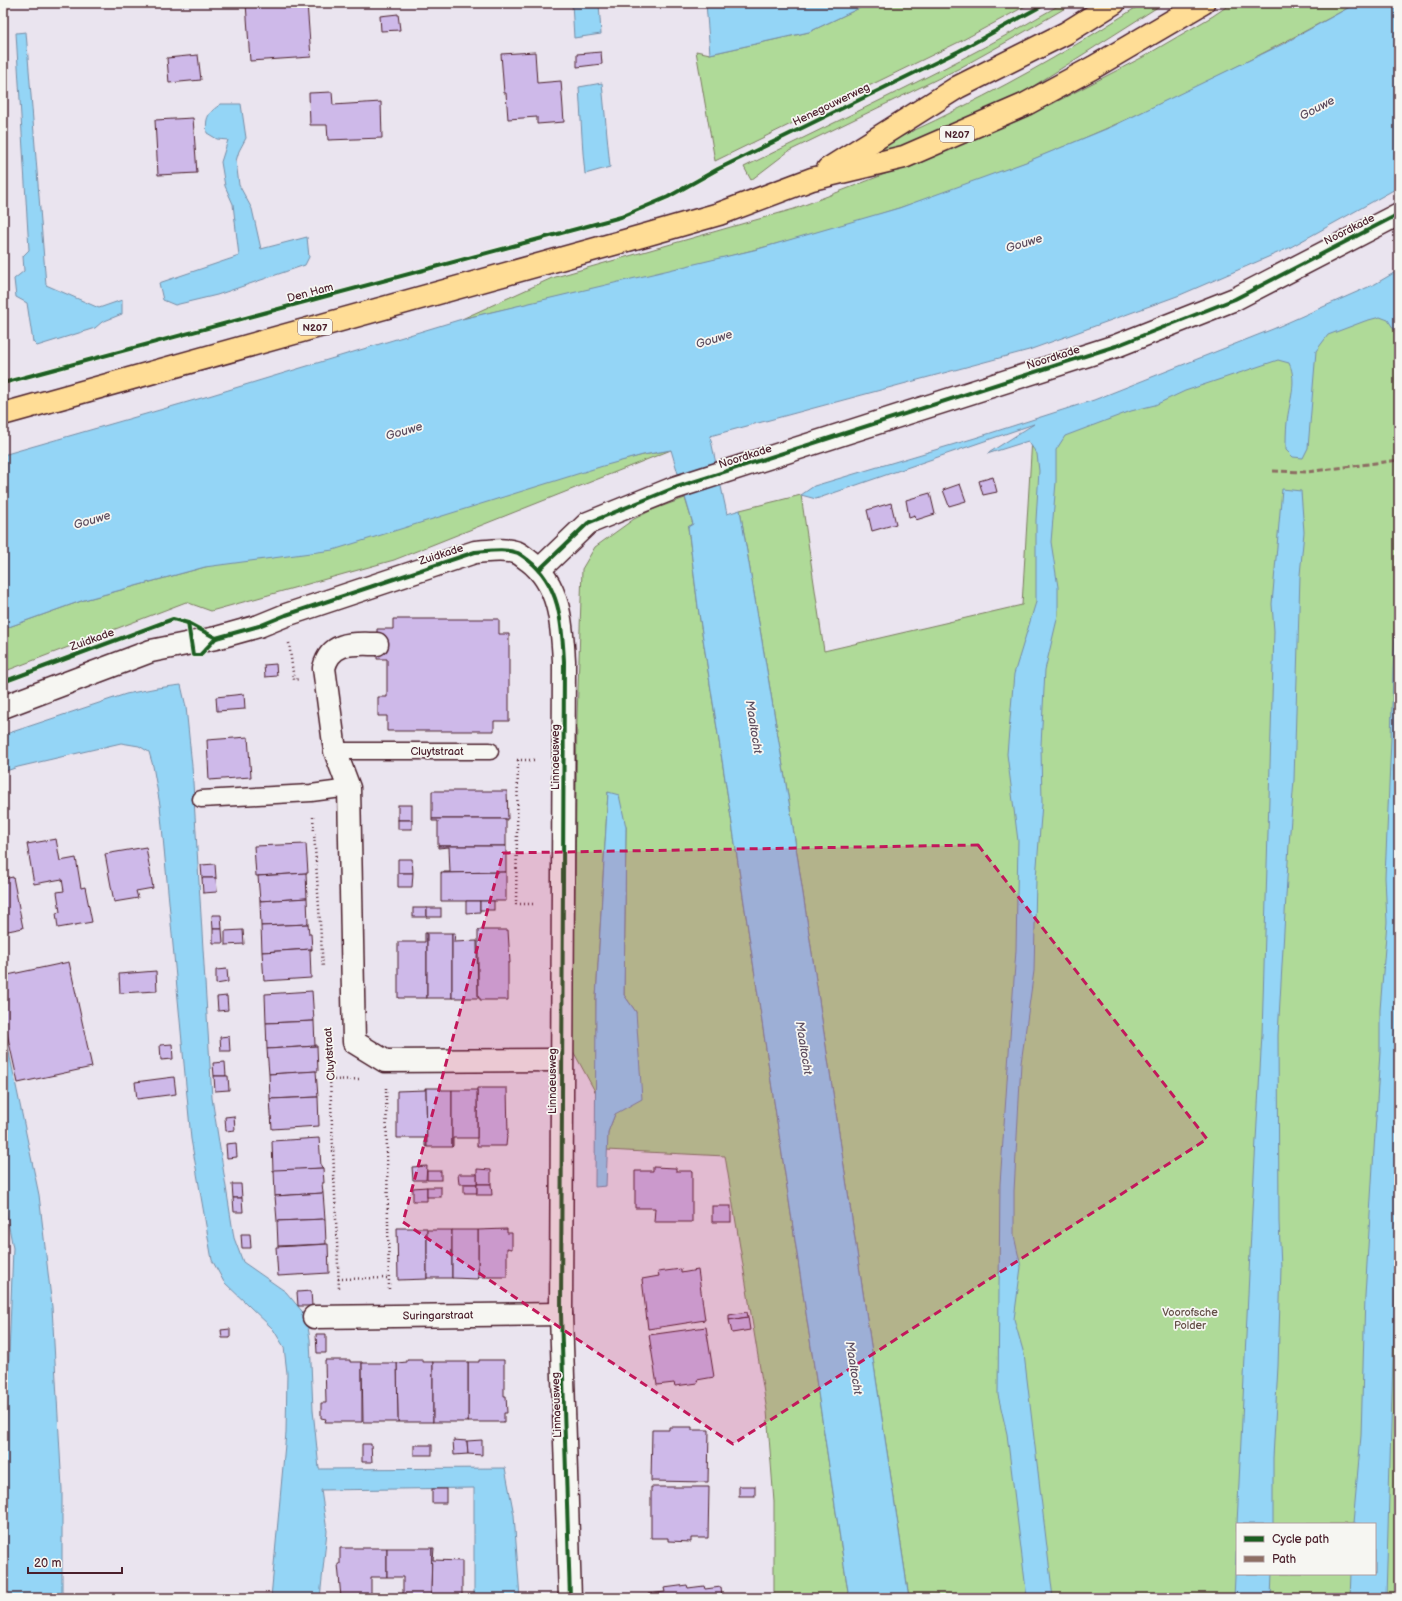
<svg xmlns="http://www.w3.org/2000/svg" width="1402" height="1601" font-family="'Balsamiq Sans',sans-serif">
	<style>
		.green { fill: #afda98; stroke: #7c7c62; fill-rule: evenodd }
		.water { fill: #94d5f6; stroke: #768ca5 }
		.building { fill: #ceb9e9; stroke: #4a1f2b }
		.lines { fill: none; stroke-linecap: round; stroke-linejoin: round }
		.lane-casing { stroke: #4a1f2b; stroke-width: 19 }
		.street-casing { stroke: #4a1f2b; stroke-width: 25 }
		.secondary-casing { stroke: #4a1f2b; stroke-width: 25 }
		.primary-casing { stroke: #4a1f2b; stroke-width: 25 }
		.path { stroke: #4a1f2b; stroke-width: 2.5; stroke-dasharray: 1 3; stroke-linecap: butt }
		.lane { stroke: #f6f6f2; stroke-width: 16 }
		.street { stroke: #f6f6f2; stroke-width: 22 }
		.secondary { stroke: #f6f6f2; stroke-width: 22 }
		.primary { stroke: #ffdd96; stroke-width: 22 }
		.quiet { stroke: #8d6e63; stroke-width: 3; stroke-dasharray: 6 3; stroke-linecap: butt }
		.cycleway-casing { stroke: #f6f6f2; stroke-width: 6 }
		.cycleway { stroke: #1b5e20; stroke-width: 4 }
		.marked { fill: #c2185b; fill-opacity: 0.2; stroke: #c2185b; stroke-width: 3; stroke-dasharray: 8 5; stroke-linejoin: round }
		.labels { text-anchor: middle; stroke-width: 3.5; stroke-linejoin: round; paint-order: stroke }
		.shield { fill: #f6f6f2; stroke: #7e6067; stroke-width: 1 }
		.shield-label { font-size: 10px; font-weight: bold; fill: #4a1f2b }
		.street-label { font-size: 11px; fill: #4a1f2b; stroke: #f6f6f2 }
		.park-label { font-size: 11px; fill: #634e46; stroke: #f6f6f2 }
		.water-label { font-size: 12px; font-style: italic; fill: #5c4c5e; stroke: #f6f6f2 }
	</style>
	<rect width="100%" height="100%" fill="#eae4ef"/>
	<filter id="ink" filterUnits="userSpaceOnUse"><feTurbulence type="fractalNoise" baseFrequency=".025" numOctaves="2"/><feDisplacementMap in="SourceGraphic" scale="8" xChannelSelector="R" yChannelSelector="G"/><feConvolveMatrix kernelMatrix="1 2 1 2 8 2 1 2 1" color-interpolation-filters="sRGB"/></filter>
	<g filter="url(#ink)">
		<!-- green -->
		<g class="green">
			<polygon points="870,3 1031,3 961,41 715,161 696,51 710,54 809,32"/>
			<path d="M 1063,3 L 1074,3 L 1019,35 L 958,69 L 789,151 L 751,180 L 744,167 C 851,114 960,64 1063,3 Z"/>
			<path d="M 1143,3 L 1164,3 L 1010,101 L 864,162 L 861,155 C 894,139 928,125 960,108 C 1023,77 1084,41 1143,3 Z"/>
			<path d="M 1232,3 L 1357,3 C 1210,84 1058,157 899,208 C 756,254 608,285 462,319 L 552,278 L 794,209 L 932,156 L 1052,104 L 1143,57 L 1213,16 Z"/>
			<path d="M 1399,281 L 1399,1598 L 909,1598 L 791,814 L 740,510 L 801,495 L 824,651 L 1022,605 L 1033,421 L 1198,376 ZM 1237,1524 L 1375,1524 L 1375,1574 L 1237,1574 Z"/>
			<polygon points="671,450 394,560 211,611 186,602 3,672 3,629 84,600 205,567 643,455"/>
			<polygon points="685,498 693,524 688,527 698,607 735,843 849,1598 774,1598 774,1502 767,1411 725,1156 606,1150 608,1132 615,1114 636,1012 624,995 626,827 608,792 596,999 597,1095 573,1051 577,718 582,569 595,547 634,519 652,510"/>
		</g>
		<!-- water -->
		<g class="water">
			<polygon points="572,3 599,3 601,34 574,38"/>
			<polygon points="706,3 870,3 809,32 710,54"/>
			<polygon points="1357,3 1399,3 1399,187 1289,248 1180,295 1029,350 710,436 727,514 740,510 791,814 909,1598 849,1598 735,843 698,607 688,527 693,524 671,450 643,455 603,466 333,550 205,567 84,600 3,629 3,455 212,395 462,319 758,249 899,208 1026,162 1111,127 1283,44"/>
			<polygon points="26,32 46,285 99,308 122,300 122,314 102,322 95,328 37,346 33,342 27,303 16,297 14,279 24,271 23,256 29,250 16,33"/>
			<polygon points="602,83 610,167 585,174 583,153 579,87"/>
			<path d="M 221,104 L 241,104 L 246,138 L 239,151 L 236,161 L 239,185 L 252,209 L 261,249 L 307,237 L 309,257 L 305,265 L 217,295 L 175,305 L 163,300 L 159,283 L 239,256 L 233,204 L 225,186 L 221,162 L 228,140 L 217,139 L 207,133 C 205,117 208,113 221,104 Z"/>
			<path d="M 1399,270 L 1399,448 L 1398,447 L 1395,331 L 1388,320 L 1380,317 L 1365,321 L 1328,335 L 1316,351 L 1308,448 L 1303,458 L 1293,457 L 1286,450 C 1286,441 1286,431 1287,422 C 1289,402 1298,382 1289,363 L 1278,360 L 1185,391 L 1155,405 L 1131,411 L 1065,436 L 1056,450 L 1056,482 L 1051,542 L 1058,587 L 1058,615 L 1045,670 L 1041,745 L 1042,804 L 1036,878 L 1034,971 L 1021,1063 L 1014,1191 L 1014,1236 L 1021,1267 L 1014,1319 L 1024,1354 L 1053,1598 L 1027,1598 L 1007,1434 L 998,1395 L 1000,1184 L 1016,950 L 1018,841 L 1007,754 L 1014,674 L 1036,602 L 1036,520 L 1039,471 L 1037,454 L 1028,441 L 987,454 L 1034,424 L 816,499 L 801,495 L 814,486 L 975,438 L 1094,400 L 1273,329 L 1375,284 Z"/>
			<polygon points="1282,489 1301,491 1304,532 1300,575 1294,780 1289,844 1278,1035 1279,1222 1281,1268 1278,1366 1273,1458 1273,1524 1237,1524 1252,1211 1262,1034 1274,631 1272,604"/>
			<polygon points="1399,500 1399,1154 1386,1598 1350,1598 1351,1574 1375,1574 1375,1524 1353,1524 1361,1436 1365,1296 1380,1052 1380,1010 1387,922 1385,877 1391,740 1393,671 1397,593"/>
			<polygon points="181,685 186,707 192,766 212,1098 234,1238 243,1262 286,1292 306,1316 310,1339 313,1410 319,1469 505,1468 514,1515 520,1598 474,1598 474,1488 321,1490 327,1531 320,1598 271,1598 286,1433 287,1373 284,1347 273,1329 224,1282 212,1260 191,1139 160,805 153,766 149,752 139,746 121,743 18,767 3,772 3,735 126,694 157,688"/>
			<polygon points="608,792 619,795 626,827 624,995 636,1012 642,1099 615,1114 608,1132 606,1186 595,1187 596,999"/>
			<polygon points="3,1024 39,1195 52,1307 62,1489 62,1598 3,1598 3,1463 7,1410 13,1248 3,1196"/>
			<polygon points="1237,1534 1237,1574 1272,1574 1271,1598 1234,1598"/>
		</g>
		<!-- building -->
		<g class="building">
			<polygon points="246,3 307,3 311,57 250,61"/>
			<polygon points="398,14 400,30 381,31 380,16"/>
			<polygon points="535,52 537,83 561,81 564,122 537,124 537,117 508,119 506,93 504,93 501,54"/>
			<polygon points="601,52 602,64 577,67 577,54"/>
			<polygon points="198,55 201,80 169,83 167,58"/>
			<polygon points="332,92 333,105 381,102 382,138 328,140 327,125 310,125 309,93"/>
			<polygon points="193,118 197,173 158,175 155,120"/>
			<polygon points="993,477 997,492 983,495 979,481"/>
			<polygon points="960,484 966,501 949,506 943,490"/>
			<polygon points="930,493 935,514 916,520 915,515 909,517 906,500"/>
			<polygon points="891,503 896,524 872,531 867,510"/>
			<polygon points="393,619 499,619 499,634 509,634 509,721 494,721 494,731 387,731 387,716 378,716 378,697 387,697 387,659 377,659 377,629 393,629"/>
			<polygon points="276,664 277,676 265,677 264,665"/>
			<polygon points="244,694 245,709 217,711 216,697"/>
			<polygon points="248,737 251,777 209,780 207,740"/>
			<polygon points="432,791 507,791 508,819 432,819"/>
			<rect x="398" y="805" width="14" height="15"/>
			<polygon points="432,819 506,819 506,846 438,846 438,821 432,821"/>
			<rect x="398" y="820" width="14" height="9"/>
			<polygon points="56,839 60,861 76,858 81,888 85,887 92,922 58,928 56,913 60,912 57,892 64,891 62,879 34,884 27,844"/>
			<polygon points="306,844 308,873 256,876 254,846"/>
			<polygon points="438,846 506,846 506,872 441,873 441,872 450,872 449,847 438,848"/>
			<polygon points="146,847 153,888 136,891 138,898 114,902 105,854"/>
			<polygon points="398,859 412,859 413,873 398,873"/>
			<polygon points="215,864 216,878 202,878 201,865"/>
			<polygon points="506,872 506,901 441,901 441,873"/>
			<polygon points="306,873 307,898 260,901 258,876"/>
			<polygon points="398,873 413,873 412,887 398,887"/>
			<polygon points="13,877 23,928 3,932 3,879"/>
			<polygon points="202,878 216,878 217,892 203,893"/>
			<polygon points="307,898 308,924 261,926 260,901"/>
			<polygon points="466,901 480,901 480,912 466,913"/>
			<rect x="480" y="901" width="14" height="9"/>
			<rect x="413" y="908" width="14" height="9"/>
			<rect x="427" y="908" width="14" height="9"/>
			<polygon points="212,915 221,915 222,929 213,929"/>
			<polygon points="308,924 309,934 311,934 312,949 262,952 261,926"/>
			<polygon points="213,929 222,929 223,943 213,943"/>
			<polygon points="243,930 244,944 225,945 225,931"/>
			<polygon points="478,930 508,930 510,963 508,963 508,1000 480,1000 480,998 478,998"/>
			<polygon points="425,933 427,933 427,998 398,998 398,942 425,942"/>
			<rect x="427" y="933" width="25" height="65"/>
			<polygon points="452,933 455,933 454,942 477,941 478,998 452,998"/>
			<polygon points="312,949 312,950 310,950 311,978 264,981 262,952"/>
			<polygon points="69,962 92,1067 18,1083 3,1015 3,976"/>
			<polygon points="227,969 228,982 216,984 216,970"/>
			<polygon points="156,971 157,991 120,993 119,974"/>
			<polygon points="312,991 314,1021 266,1023 265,994"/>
			<polygon points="227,996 228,1010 218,1011 217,997"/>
			<polygon points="314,1021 315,1046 267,1049 266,1023"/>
			<polygon points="229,1036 230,1051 221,1051 220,1037"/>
			<polygon points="172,1044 173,1059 161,1060 160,1045"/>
			<polygon points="317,1046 318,1071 269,1074 267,1049"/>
			<polygon points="225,1062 226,1076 214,1076 213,1063"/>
			<polygon points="316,1071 318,1097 270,1099 269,1074"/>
			<polygon points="214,1076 228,1076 229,1090 215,1091"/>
			<polygon points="174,1077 176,1094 137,1099 135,1082"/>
			<polygon points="425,1088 426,1088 427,1147 425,1146 425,1138 397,1138 397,1091 425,1090"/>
			<polygon points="426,1088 441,1088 441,1090 452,1090 452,1147 427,1147"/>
			<polygon points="477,1088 507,1088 508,1135 507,1136 506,1146 477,1146"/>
			<polygon points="452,1090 477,1090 477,1138 453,1138 453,1146 452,1147"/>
			<polygon points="318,1097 319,1126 272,1129 270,1099"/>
			<polygon points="234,1116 235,1130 226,1131 225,1117"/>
			<polygon points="319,1138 321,1166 323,1168 273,1171 272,1141"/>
			<polygon points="236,1143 237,1157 227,1158 226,1144"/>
			<polygon points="427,1166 426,1180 413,1180 412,1167"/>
			<polygon points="653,1167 676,1168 676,1171 692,1171 692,1222 654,1222 655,1208 635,1208 635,1171 653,1171"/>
			<polygon points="323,1168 324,1183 322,1183 323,1193 275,1196 274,1170"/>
			<polygon points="477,1169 491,1170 491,1184 477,1184"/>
			<rect x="427" y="1171" width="14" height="9"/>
			<polygon points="458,1174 477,1174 477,1184 459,1184"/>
			<polygon points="232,1184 241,1184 242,1198 233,1198"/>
			<rect x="464" y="1184" width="13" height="9"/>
			<polygon points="477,1184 491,1184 492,1195 477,1195"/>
			<polygon points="427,1187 427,1201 413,1201 413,1188"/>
			<rect x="427" y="1187" width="14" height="10"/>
			<polygon points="323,1193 325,1219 277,1221 275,1196"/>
			<polygon points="233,1198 242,1198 243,1212 234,1212"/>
			<rect x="712" y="1206" width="19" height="16"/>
			<polygon points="325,1219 326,1244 278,1246 277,1221"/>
			<polygon points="397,1228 427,1228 427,1279 398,1280"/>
			<polygon points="507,1229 507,1233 512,1233 512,1249 507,1248 507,1277 479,1277 478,1279 478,1230"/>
			<rect x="427" y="1230" width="25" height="48"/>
			<polygon points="452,1230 478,1230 478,1279 452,1278"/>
			<polygon points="241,1234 250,1234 251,1248 242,1248"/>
			<polygon points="328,1244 329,1273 278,1276 276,1247"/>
			<polygon points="681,1269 681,1273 698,1270 705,1320 648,1329 642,1279 659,1276 658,1272"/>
			<polygon points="311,1291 312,1306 298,1306 297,1292"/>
			<polygon points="747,1312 748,1317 729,1320 729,1315"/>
			<polygon points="748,1317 750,1330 732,1333 729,1320"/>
			<polygon points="706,1327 714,1377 697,1380 698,1383 675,1386 674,1383 657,1385 649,1335"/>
			<polygon points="230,1329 230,1338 222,1338 221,1330"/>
			<polygon points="316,1334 326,1334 326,1353 317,1353"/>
			<polygon points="325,1360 350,1360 350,1362 362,1362 362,1422 325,1422 326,1419 321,1418 321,1403 326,1403"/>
			<polygon points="407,1360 423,1360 423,1362 433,1362 433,1422 398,1422 397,1363 407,1362"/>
			<polygon points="479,1360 504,1360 504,1396 506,1396 507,1413 504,1413 504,1422 468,1422 468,1362 479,1362"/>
			<rect x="433" y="1362" width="35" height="60"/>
			<polygon points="362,1363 397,1363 398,1422 363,1422"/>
			<polygon points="669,1427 692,1427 692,1430 709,1430 708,1482 651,1481 652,1430 669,1430"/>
			<polygon points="453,1440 467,1441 468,1454 454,1455"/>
			<polygon points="482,1440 482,1455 468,1454 467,1441"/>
			<polygon points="362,1444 371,1444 372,1462 362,1462"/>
			<rect x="414" y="1445" width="18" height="10"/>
			<rect x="739" y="1486" width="16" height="10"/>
			<polygon points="651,1487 709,1487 708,1538 691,1538 691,1542 668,1541 668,1538 651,1538"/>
			<rect x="432" y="1489" width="14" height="14"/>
			<polygon points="340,1548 387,1548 387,1577 371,1577 371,1598 341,1598 338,1564 340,1564"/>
			<polygon points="387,1548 432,1548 431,1598 403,1598 403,1577 387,1577"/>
			<polygon points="432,1548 434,1548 433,1560 462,1561 462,1598 431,1598"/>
			<polygon points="687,1585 688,1588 704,1586 705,1589 721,1587 722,1598 648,1598 648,1594 665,1592 664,1588"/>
		</g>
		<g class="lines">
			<!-- lane casing -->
			<g class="lane-casing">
				<g id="lane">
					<polyline points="335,751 490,751"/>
					<polyline points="201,799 311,793 349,788"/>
				</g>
			</g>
			<!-- street casing -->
			<g class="street-casing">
				<g id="street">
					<path d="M 377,644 C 355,644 331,640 324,668 L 335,751 L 349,788 L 354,1042 L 385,1061 L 561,1060"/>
					<polyline points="314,1317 561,1314"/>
				</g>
			</g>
			<!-- secondary casing -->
			<g class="secondary-casing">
				<g id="secondary">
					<polyline points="540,569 588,523 674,488 1116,346 1235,299 1399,214"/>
					<path d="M 3,707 L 151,651 L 216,638 L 259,626 L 286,615 L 475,552 C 489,551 505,548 518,553 C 522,555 525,558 528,560 C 560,584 562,624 564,661 L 561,1314 L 570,1598"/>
				</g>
			</g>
			<!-- primary casing -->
			<g class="primary-casing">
				<g id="primary">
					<polyline points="828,169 958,87 1066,33 1114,3"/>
					<polyline points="3,414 628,240 719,214 812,179 904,157 1026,104 1094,67 1203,3"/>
				</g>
			</g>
			<!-- path -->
			<g class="path">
				<polyline points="289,643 294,680 299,679"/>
				<polyline points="517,760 536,760"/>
				<polyline points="518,760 516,904 535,904"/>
				<polyline points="313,817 323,968"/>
				<polyline points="329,1055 339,1289"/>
				<polyline points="330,1080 360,1079"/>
				<polyline points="386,1088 389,1289"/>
				<polyline points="338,1279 389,1278"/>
			</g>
			<!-- lane -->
			<use href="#lane" class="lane"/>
			<!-- street -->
			<use href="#street" class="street"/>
			<!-- secondary -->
			<use href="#secondary" class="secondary"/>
			<!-- primary -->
			<use href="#primary" class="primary"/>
			<!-- quiet -->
			<polyline class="quiet" points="1273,471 1307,472 1399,460"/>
			<!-- cycleway casing -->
			<g class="cycleway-casing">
				<g id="cycleway">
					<polyline points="3,383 621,217 668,197 718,169 959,51 1047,3"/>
					<polyline points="540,569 588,523 674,488 1116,346 1235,299 1399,214"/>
					<path d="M 188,623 L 193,655 L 200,655 L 216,638 L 259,626 L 286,615 L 475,552 C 489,551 505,548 518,553 C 522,555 525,558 528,560 C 560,584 562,624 564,661 L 561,1314 L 570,1598"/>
					<polyline points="3,682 173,619 188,623 216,638"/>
				</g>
			</g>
			<!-- cycleway -->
			<use href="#cycleway" class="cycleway"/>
		</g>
	</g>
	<!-- marked area -->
	<path class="marked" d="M 978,845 L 1207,1139 L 733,1444 L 403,1222 L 503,853 Z"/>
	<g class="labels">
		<!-- shield labels -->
		<g class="shield">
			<rect x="940" y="126" width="34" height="16" rx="3"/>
			<rect x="298" y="319" width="34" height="16" rx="3"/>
		</g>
		<g class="shield-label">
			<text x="957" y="138">N207</text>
			<text x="315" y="331">N207</text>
		</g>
		<!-- street labels -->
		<g class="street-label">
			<text transform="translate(831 104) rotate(-26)" y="4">Henegouwerweg</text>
			<text transform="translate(1349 229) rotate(-27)" y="4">Noordkade</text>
			<text transform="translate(310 292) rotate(-15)" y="4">Den Ham</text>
			<text transform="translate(1053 357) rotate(-18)" y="4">Noordkade</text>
			<text transform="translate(745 456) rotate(-18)" y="4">Noordkade</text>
			<text transform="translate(441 554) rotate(-18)" y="4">Zuidkade</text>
			<text transform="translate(92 639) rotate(-20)" y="4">Zuidkade</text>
			<text x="437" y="755">Cluytstraat</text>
			<text transform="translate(555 757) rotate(-90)" y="4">Linnaeusweg</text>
			<text transform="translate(329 1054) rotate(-94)" y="4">Cluytstraat</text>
			<text transform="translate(552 1081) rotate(-90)" y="4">Linnaeusweg</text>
			<text transform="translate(438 1315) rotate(-1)" y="4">Suringarstraat</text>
			<text transform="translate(556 1405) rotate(-92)" y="4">Linnaeusweg</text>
		</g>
		<!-- park labels -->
		<g class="park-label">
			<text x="1190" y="1316">Voorofsche<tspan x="1190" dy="13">Polder</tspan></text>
		</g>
		<!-- water labels -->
		<g class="water-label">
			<text transform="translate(1317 108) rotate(-28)" y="4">Gouwe</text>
			<text transform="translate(1024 243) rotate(-17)" y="4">Gouwe</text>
			<text transform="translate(714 339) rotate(-17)" y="4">Gouwe</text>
			<text transform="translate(404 431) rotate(-16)" y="4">Gouwe</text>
			<text transform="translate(92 520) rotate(-16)" y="4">Gouwe</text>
			<text transform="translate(754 727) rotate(81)" y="4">Maaltocht</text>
			<text transform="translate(804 1048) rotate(81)" y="4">Maaltocht</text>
			<text transform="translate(854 1368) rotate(81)" y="4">Maaltocht</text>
		</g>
	</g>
	<!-- margin -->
	<rect width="1402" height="1601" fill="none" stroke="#f6f6f2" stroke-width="16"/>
	<rect x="8" y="8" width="1386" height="1585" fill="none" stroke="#4a1f2b" stroke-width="1.5" filter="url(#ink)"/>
	<!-- legend -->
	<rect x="1236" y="1523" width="140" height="52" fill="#f6f6f2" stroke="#b1a0a2"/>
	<rect x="1244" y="1536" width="20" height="6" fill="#1b5e20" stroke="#b1a0a2"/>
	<text x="1272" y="1543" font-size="12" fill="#4a1f2b">Cycle path</text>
	<rect x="1244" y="1556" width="20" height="6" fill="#8d6e63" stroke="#b1a0a2"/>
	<text x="1272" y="1563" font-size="12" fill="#4a1f2b">Path</text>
	<!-- scale -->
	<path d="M28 1567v6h94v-6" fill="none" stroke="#4a1f2b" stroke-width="2"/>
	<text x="34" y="1567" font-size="12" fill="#4a1f2b" stroke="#f6f6f2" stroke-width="3" paint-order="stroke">20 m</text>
</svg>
